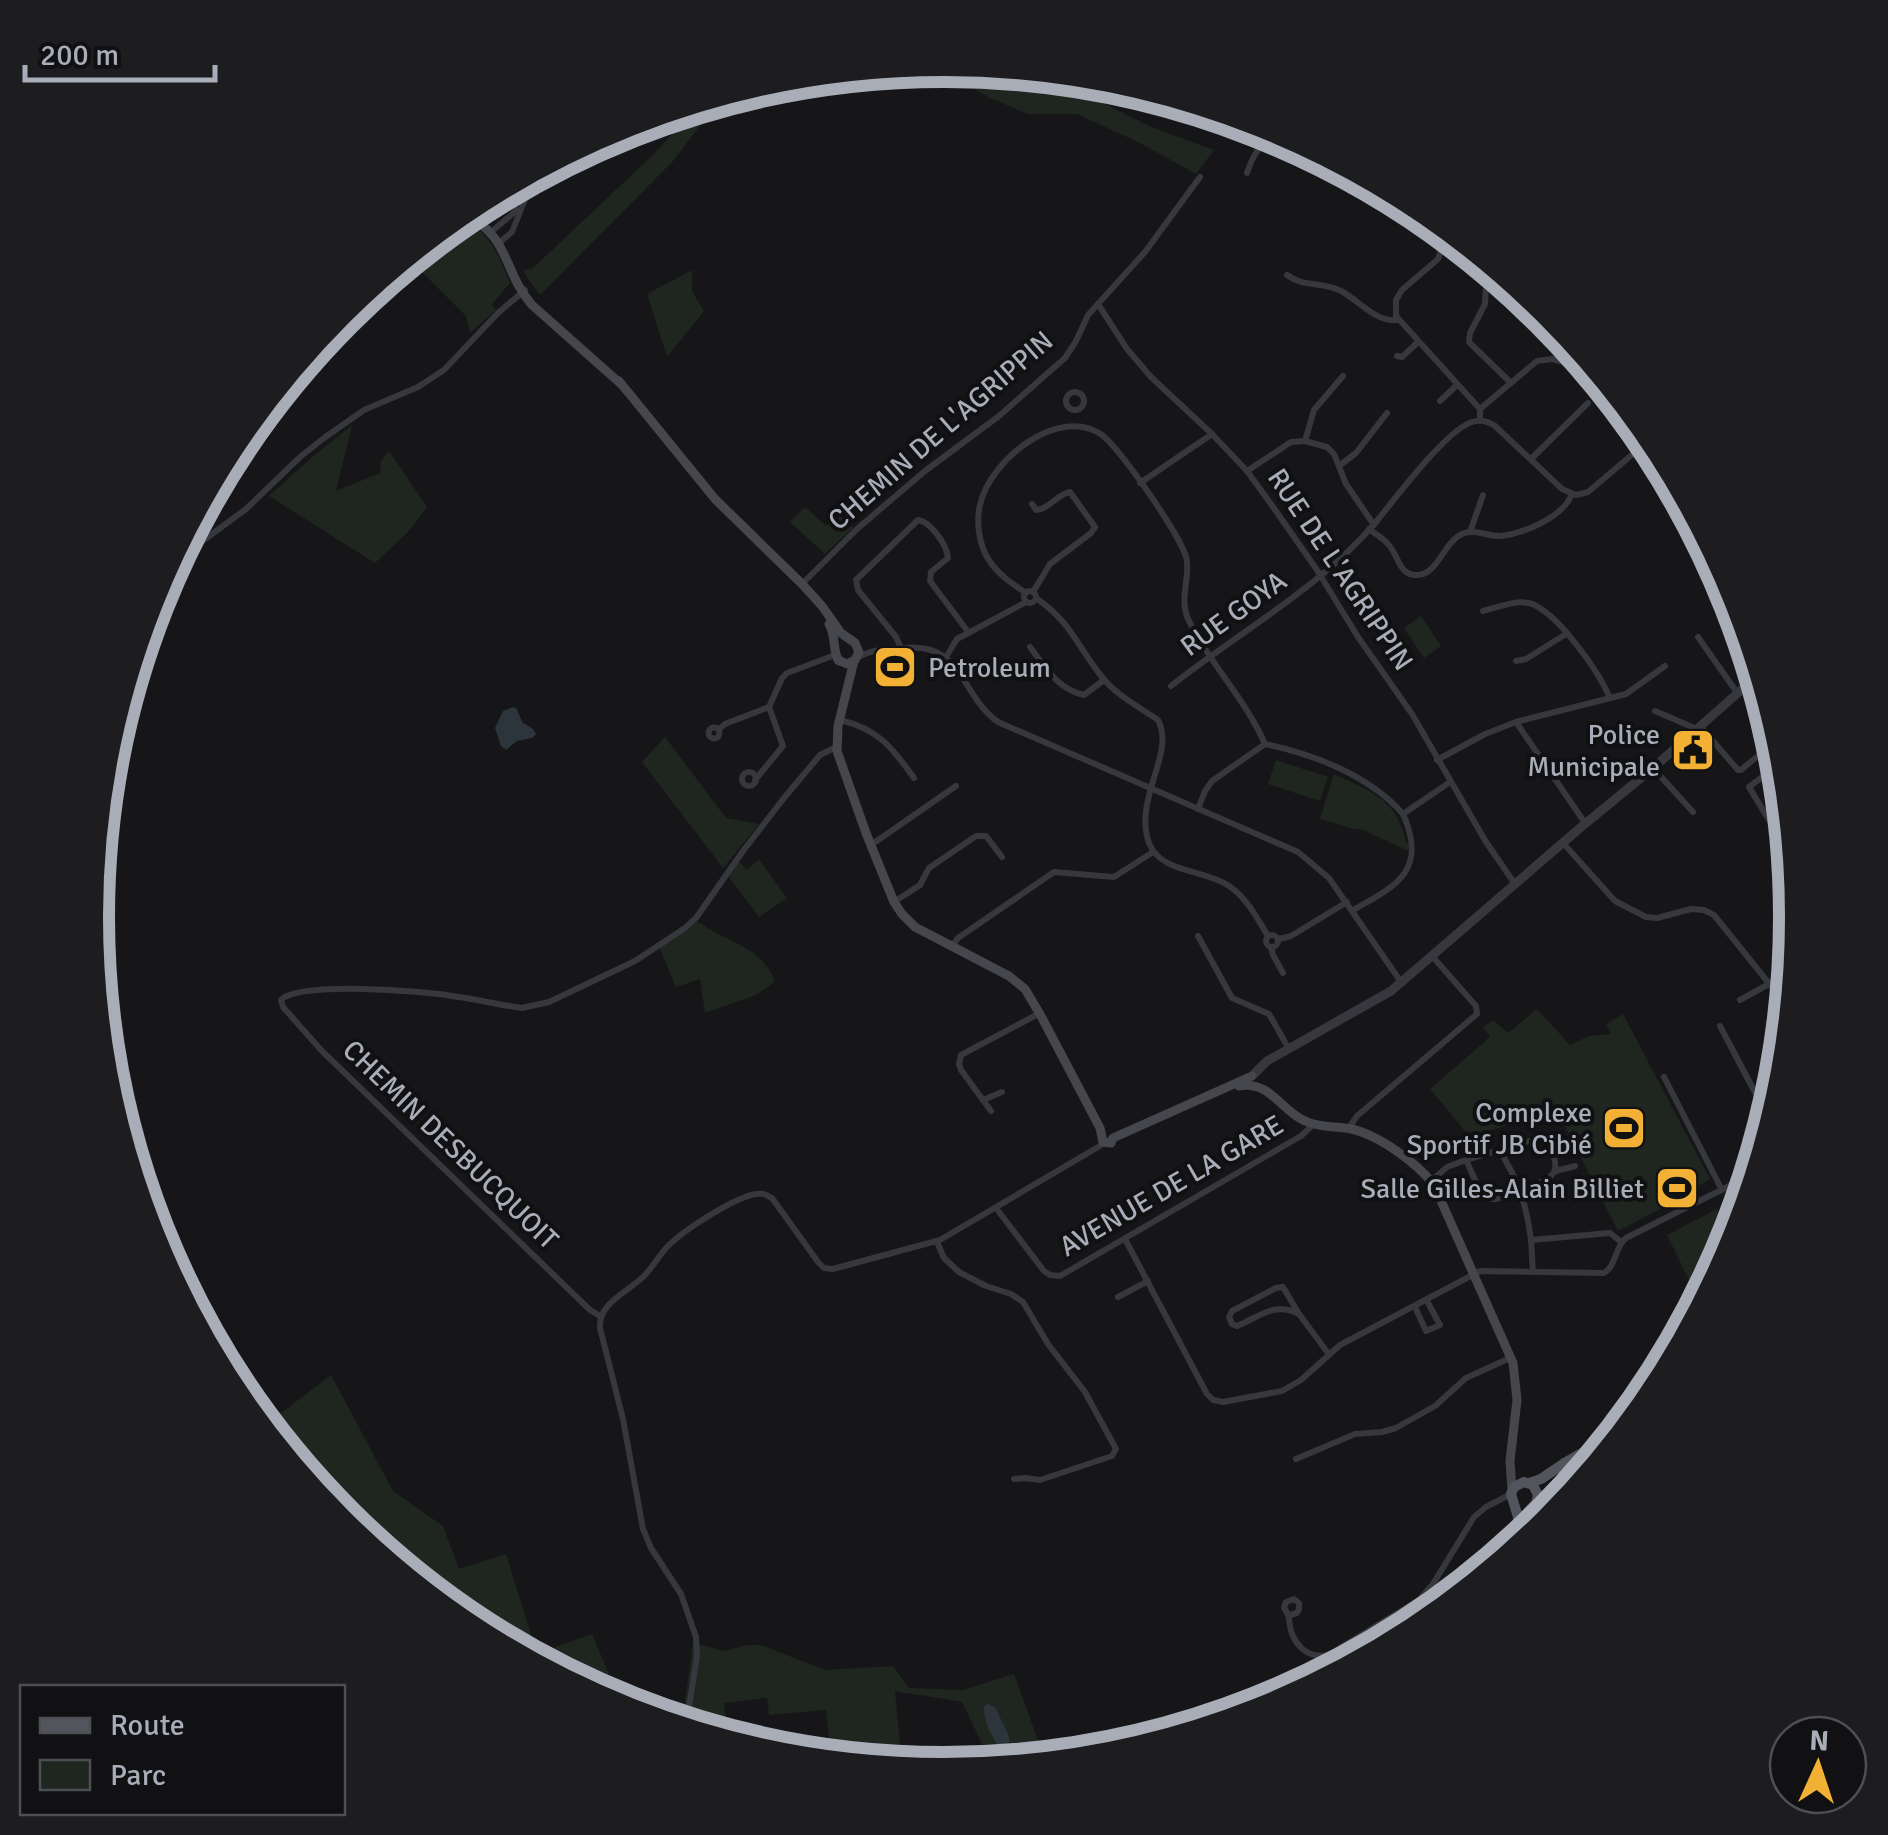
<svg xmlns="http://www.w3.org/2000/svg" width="1888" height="1835" font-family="Signika,sans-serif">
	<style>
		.green { fill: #1e261f }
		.water { fill: #2c353c }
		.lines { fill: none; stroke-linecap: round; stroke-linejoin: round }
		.minor { stroke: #37383d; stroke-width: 6 }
		.tertiary { stroke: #37383d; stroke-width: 9 }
		.secondary { stroke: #45474d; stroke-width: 9 }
		.primary { stroke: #53555c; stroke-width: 10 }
		.labels { text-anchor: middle; stroke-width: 8; stroke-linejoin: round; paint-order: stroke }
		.street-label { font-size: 28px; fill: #a8adb8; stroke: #111113 }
		.poi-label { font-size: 28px; fill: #a8adb8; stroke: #111113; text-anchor: end }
		.rim { fill: none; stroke: #a8adb8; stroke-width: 12 }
	</style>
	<rect width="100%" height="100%" fill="#161618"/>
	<!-- green -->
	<g class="green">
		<polygon points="945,65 1111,81 1140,90 1106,85 1103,103 1149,126 1214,150 1196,174 1138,142 1077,114 1028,114 990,98 936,66"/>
		<polygon points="720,99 673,161 540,295 522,270 532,269 654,154 698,106"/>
		<polygon points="1269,130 1306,151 1336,165 1302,155 1284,144 1269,141"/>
		<path d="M 462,216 C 492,238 496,249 510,283 L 492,304 L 496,310 L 470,333 L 466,316 L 409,259 Z"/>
		<polygon points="692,270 692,291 704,311 667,357 647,294"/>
		<polygon points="352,425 336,491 380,473 381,461 389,451 427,507 407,533 375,563 269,496 310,459"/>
		<polygon points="805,507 826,526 840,514 853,528 825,554 790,522"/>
		<polygon points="1421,616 1441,646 1424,658 1404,628"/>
		<polygon points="665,737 726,818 759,824 723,868 642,762"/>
		<polygon points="1276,760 1328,777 1320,801 1268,784"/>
		<path d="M 1334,774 C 1371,792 1396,798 1406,842 L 1409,845 L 1408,851 L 1361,829 L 1354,829 L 1320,819 Z"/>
		<polygon points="759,859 787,898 759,917 729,877 738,861 747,870"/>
		<path d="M 697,921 C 723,941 763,946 775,982 L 756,995 L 705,1013 L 700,979 L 676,987 L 659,947 Z"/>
		<polygon points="1537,1009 1570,1045 1589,1036 1611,1034 1606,1024 1623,1014 1710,1179 1698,1186 1699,1189 1618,1231 1561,1119 1536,1116 1470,1137 1430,1089 1490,1037 1483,1027 1493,1020 1508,1033"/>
		<polygon points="1717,1209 1733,1240 1700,1302 1667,1235"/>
		<polygon points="331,1375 393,1491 443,1526 459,1569 506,1554 537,1654 592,1634 609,1674 584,1685 585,1688 470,1626 341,1520 264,1426"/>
		<polygon points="693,1642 723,1651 748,1645 761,1645 825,1670 893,1666 909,1688 963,1690 1014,1674 1040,1746 1015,1758 987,1754 962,1702 895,1691 902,1766 831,1759 826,1710 769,1715 767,1698 724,1703 729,1738 737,1739 737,1741 682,1725"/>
	</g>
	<!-- water -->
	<g class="water">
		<polygon points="513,707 517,709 522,722 533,729 536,734 532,738 517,741 506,750 501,746 495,728 503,711"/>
		<path d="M 987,1704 L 995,1707 L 1009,1736 L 1009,1742 L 1005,1745 L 997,1744 C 990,1734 984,1720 984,1707 Z"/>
	</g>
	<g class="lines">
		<!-- minor -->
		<g class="minor">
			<path d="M 1247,173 C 1264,123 1277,148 1309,162 C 1321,167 1336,169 1349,172"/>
			<polyline points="1402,200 1415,220 1440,240 1442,248 1438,259 1402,290 1396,300 1396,316 1480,409"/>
			<polyline points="491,232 517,210"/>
			<polyline points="499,243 512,232 535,174"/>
			<path d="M 1287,275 C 1304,288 1323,281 1341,291 C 1360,301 1376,323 1398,320"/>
			<polyline points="1486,286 1485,304 1470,333 1469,342 1511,383"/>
			<polyline points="1098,304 1127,349 1151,377 1212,434 1247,471 1271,504 1317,570 1358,637 1412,714 1486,842 1515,884"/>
			<polyline points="1397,356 1402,357 1418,342"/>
			<circle cx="1075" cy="401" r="9"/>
			<polyline points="1440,401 1457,385"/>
			<polyline points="1480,420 1480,409 1537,361 1552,359 1567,363"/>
			<polyline points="1305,441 1314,410 1343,376"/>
			<polyline points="1647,442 1657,451"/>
			<polyline points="1531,459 1588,403"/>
			<polyline points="1339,466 1356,453 1387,413"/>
			<polyline points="1247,471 1291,442 1305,441 1327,447 1334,454 1346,484 1374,525"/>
			<polyline points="1140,483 1212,434"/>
			<path d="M 1032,504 L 1036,510 C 1050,509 1057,494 1070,492 L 1095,527 L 1091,533 L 1050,564 L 1033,592"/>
			<path d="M 1369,529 C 1375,534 1383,538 1388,544 C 1399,555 1398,576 1418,575 C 1437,575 1444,542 1462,534 C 1475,528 1488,537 1501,536 C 1525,533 1563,517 1572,494"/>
			<polyline points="1470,532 1483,495"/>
			<polyline points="171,564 246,509 300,457 324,438 364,410 418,387 444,370 498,313 525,290"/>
			<polyline points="802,584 857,529 925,471 999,416 1065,358 1076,341 1088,315 1145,252 1200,177"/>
			<circle cx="1030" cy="597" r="6"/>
			<path d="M 1026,593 C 1011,583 996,573 987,557 C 979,543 976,521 980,505 C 989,461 1059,404 1102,435 C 1119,447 1185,541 1187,561 C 1189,582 1179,601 1189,621 C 1210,664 1246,700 1265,744 C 1314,754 1370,776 1403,814 L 1450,782"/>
			<path d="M 1036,598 C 1072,623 1077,646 1102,677 C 1116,695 1139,707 1158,720 C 1176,753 1133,798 1149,843 C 1161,874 1205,869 1229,886 C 1247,898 1257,918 1268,936"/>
			<path d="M 1483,611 C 1496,608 1514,600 1529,603 C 1556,610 1598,671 1609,696"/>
			<polyline points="1698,637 1738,694"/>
			<path d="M 1030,647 C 1046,668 1057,689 1084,695 L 1104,680"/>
			<path d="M 901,648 L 896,637 L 858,590 L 856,580 L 918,520 C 931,522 947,545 948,558 L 931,572 L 930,581 L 969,633"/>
			<polyline points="946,657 957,639 1026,602"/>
			<path d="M 857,658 C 872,649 887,649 904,648 C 964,642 959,694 998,722 L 1298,852 L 1329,878 L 1401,982"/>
			<polyline points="1516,661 1526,659 1566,634"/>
			<path d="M 1171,686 C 1239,632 1320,588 1376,522 C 1395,499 1446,430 1472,422 C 1480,419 1487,421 1494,425 L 1562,489 L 1576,495 L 1588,492 L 1647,442"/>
			<polyline points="1655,711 1697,729"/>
			<path d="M 840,720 C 878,729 892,747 914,778"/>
			<polyline points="1516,722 1585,823"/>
			<polyline points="1700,726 1738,770 1741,770 1777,740"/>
			<circle cx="714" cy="733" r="5.5"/>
			<polyline points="719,729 725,724 769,707 782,678 787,673 835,655"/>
			<polyline points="1437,760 1485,734 1516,722 1626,694 1665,666"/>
			<polyline points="1781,763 1749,787 1790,855"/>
			<polyline points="1653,768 1693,812"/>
			<circle cx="749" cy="779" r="7"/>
			<polyline points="755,780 783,746 769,707"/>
			<polyline points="1198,809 1205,791 1212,781 1265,744"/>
			<polyline points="1563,843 1615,901 1646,917 1657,918 1691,909 1704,910 1714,915 1788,1007"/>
			<polyline points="871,845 956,786"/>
			<polyline points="894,902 920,885 929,868 976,836 986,836 1002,857"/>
			<path d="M 1353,910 C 1397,886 1428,870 1403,814"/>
			<circle cx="1272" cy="941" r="6"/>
			<polyline points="1198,936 1232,998 1269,1014 1289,1049"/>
			<polyline points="1279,939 1291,936 1347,902"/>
			<polyline points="952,946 958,938 1054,872 1114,877 1153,852"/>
			<polyline points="1271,947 1273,955 1283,973"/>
			<polyline points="1740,1000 1778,979 1792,967"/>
			<polyline points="1720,1026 1769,1119"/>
			<polyline points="1664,1077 1722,1190"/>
			<polyline points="983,1100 1002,1092"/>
			<polyline points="991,1111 961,1070 959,1064 961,1055 1040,1013"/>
			<polyline points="1348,1129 1357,1116 1477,1014 1476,1006 1432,956"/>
			<path d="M 1499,1150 C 1518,1179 1527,1206 1531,1240"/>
			<path d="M 1466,1160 L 1536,1139 L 1546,1140 C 1567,1176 1551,1178 1521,1190"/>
			<polyline points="1556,1171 1575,1166"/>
			<polyline points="1431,1181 1447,1167 1466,1160 1481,1193 1486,1199 1495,1199 1521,1192"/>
			<polyline points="996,1208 1044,1271 1050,1275 1060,1276 1301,1136 1314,1124"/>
			<path d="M 1125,1239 L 1207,1394 L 1213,1400 L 1223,1402 L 1282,1391 L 1301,1380 L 1340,1345 L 1480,1271 L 1604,1273 C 1617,1265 1614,1248 1626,1238 L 1731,1185 L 1750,1182"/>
			<polyline points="937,1242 944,1258 959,1272 986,1286 1011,1294 1023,1302 1048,1344 1085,1392 1116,1449 1112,1456 1040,1480 1025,1478 1014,1479"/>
			<polyline points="1533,1272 1531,1240 1610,1233 1621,1242"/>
			<polyline points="1118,1297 1148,1281"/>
			<polyline points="1415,1307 1426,1331 1440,1325 1427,1301"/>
			<path d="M 1299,1314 C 1275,1301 1259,1317 1237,1326 L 1232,1324 L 1229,1317 L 1232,1311 L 1276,1288 L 1283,1287 L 1299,1314 L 1328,1353"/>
			<path d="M 600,1316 L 590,1310 L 321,1050 L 283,1007 L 281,1000 C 300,981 422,991 452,996 C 476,999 499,1005 522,1008 L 549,1002 L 635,961 L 685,928 L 696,918 L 743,851 L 784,798 L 820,755 L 836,747"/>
			<polyline points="1296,1459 1355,1434 1382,1432 1396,1428 1435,1406 1466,1378 1510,1358"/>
			<path d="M 1290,1615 L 1297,1613 L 1299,1609 L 1299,1603 L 1294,1599 L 1286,1602 L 1284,1608 C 1291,1617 1288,1620 1291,1631 C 1297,1649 1312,1660 1330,1654 L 1419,1600 L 1433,1584 L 1474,1517 L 1486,1507 L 1511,1494"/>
			<path d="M 686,1726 L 697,1656 L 696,1637 L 681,1594 L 651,1548 L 643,1529 L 623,1419 L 600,1328 C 598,1303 628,1292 644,1276 C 653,1267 659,1255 668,1246 C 684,1230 736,1196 757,1194 C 765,1193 766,1195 772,1198 L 818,1262 L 824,1268 L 833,1269 L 940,1240 L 1105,1143"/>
			<polyline points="686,1726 726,1721"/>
		</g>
		<!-- tertiary -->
		<polyline class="tertiary" points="1254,1074 1267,1061 1391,991 1580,828 1653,768 1757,676"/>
		<!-- secondary -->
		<g class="secondary">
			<path d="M 465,213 C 512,240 502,270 532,305 L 621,384"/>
			<polyline points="619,381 715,499 802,584 822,606 841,633 855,643 859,652 855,660 847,664 838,660"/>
			<path d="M 829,624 C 837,639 832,651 839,661"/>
			<polyline points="854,661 838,726 837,751 866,833 894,902 902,914 915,927 1009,976 1025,989 1041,1016 1100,1128 1103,1142 1111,1143 1113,1138 1252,1076"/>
			<path d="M 1239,1086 C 1270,1080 1281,1111 1305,1121 C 1320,1128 1336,1126 1351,1129 C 1379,1135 1417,1163 1434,1185 L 1513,1363 L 1517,1400 L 1510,1461 L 1512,1490"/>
		</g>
		<!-- primary -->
		<g class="primary">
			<polyline points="1529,1483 1541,1479 1566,1462 1620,1431"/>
			<polyline points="1517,1545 1518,1517 1511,1494 1514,1487 1524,1482 1533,1485 1538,1495 1536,1503 1523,1517 1523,1540"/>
		</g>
	</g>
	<!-- icons -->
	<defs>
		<g id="stadium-square" transform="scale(2.25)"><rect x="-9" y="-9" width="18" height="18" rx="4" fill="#f2b134" stroke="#111113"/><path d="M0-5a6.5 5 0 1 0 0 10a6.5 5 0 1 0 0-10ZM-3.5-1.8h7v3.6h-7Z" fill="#111"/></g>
		<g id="civic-square" transform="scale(2.25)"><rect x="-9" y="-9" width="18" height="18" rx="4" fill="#f2b134" stroke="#111113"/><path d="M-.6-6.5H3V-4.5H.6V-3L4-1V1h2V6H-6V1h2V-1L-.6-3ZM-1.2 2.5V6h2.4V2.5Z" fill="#111"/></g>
	</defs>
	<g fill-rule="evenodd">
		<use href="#stadium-square" x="895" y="667"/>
		<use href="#civic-square" x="1693" y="750"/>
		<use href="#stadium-square" x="1624" y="1128"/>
		<use href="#stadium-square" x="1677" y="1188"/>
	</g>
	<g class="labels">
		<!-- street labels -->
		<g class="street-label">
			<text transform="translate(940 430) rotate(-41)" y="10">CHEMIN DE L'AGRIPPIN</text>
			<text transform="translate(1341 569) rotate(56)" y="10">RUE DE L'AGRIPPIN</text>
			<text transform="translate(1233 613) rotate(-36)" y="10">RUE GOYA</text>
			<text transform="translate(451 1144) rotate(44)" y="10">CHEMIN DESBUCQUOIT</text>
			<text transform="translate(1171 1185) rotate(-30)" y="10">AVENUE DE LA GARE</text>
		</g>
		<!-- poi labels -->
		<g class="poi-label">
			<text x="928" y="677" text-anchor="start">Petroleum</text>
			<text x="1660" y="744">Police<tspan x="1660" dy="32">Municipale</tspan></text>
			<text x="1592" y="1122">Complexe<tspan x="1592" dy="32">Sportif JB Cibié</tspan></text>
			<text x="1644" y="1198">Salle Gilles-Alain Billiet</text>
		</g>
	</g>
	<!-- crop -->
	<path d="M0 0H1888V1835H0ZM109 917a835 835 0 1 1 1670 0a835 835 0 1 1-1670 0Z" fill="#1d1d20" fill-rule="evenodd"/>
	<path class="rim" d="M109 917a835 835 0 1 1 1670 0a835 835 0 1 1-1670 0Z"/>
	<!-- legend -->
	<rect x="20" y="1685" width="325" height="130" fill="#111113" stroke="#4d4f55" stroke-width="2.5"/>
	<rect x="40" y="1718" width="50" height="15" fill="#53555c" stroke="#4d4f55" stroke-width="2.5"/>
	<text x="110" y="1735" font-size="30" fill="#a8adb8">Route</text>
	<rect x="40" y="1760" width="50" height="30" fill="#1e261f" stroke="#4d4f55" stroke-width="2.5"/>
	<text x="110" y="1785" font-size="30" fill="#a8adb8">Parc</text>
	<!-- north arrow -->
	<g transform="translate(1818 1765) rotate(3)"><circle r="48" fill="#111113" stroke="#4d4f55" stroke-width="2.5"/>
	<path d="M0-8L18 38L0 25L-18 38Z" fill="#f2b134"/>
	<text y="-15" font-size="28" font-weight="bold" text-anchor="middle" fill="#a8adb8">N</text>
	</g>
	<!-- scale -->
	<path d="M25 65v15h190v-15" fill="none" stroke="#a8adb8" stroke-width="5"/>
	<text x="40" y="65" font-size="30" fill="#a8adb8" stroke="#111113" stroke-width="8" paint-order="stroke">200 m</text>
</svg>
